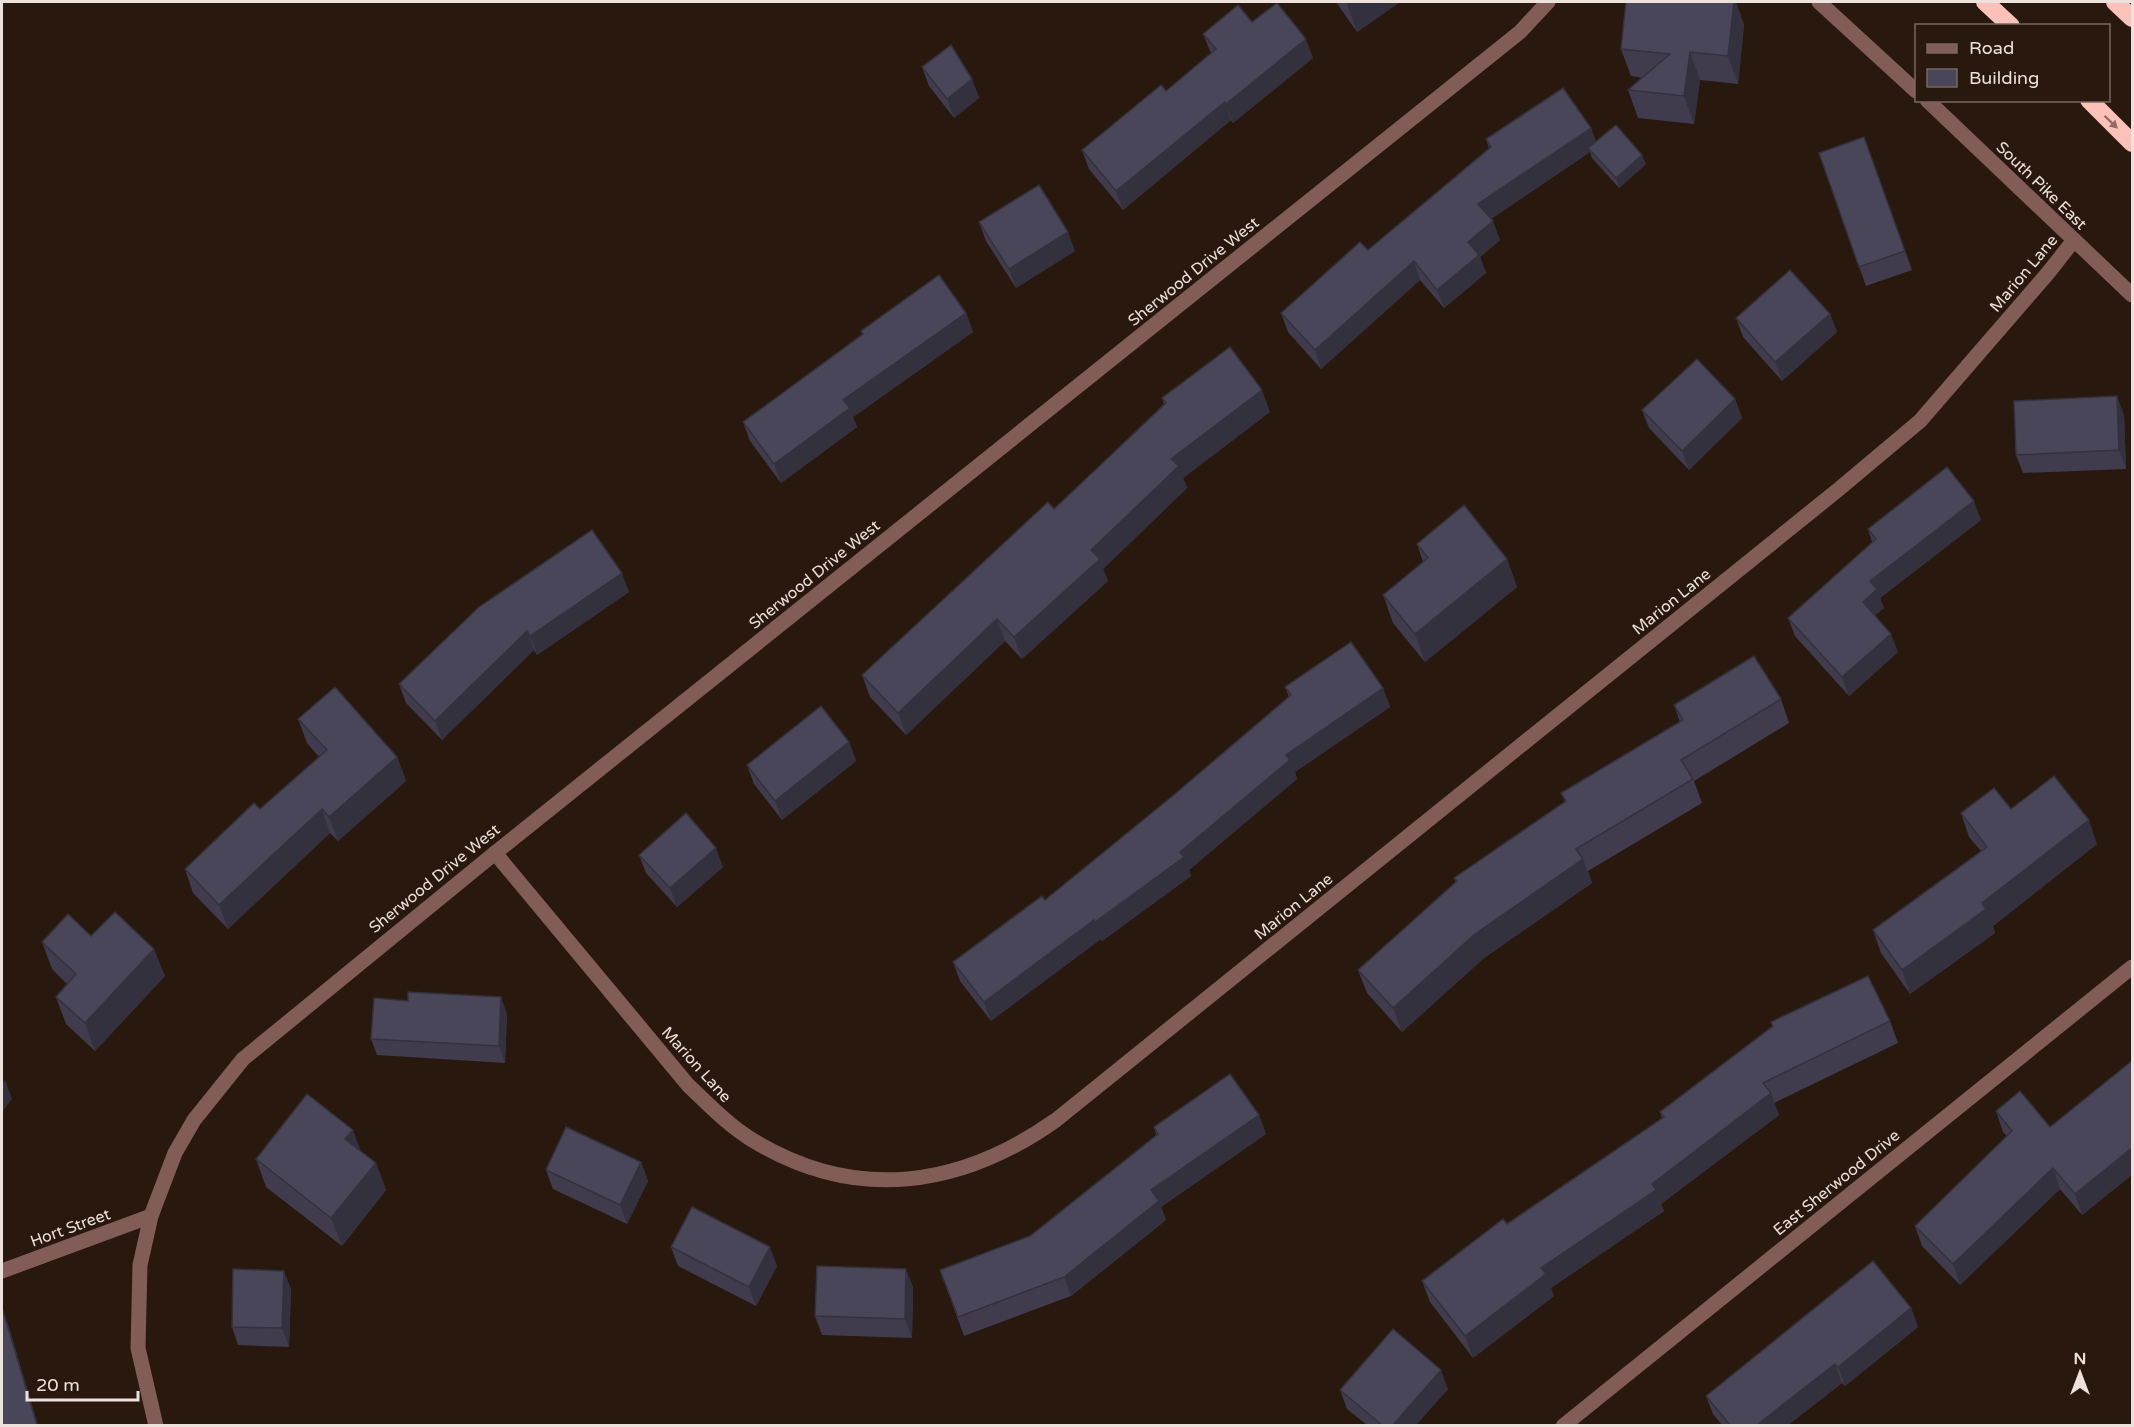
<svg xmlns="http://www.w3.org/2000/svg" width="2134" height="1427" font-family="'Varela Round',sans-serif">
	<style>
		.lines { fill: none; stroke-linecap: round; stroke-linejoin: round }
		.minor { stroke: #825c57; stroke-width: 15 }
		.highway { stroke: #fcc2ba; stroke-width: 18 }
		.wall { fill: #403c4d }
		.shaded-wall { fill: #34313e }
		.building { fill: #4a4659; stroke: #34313e; stroke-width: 1.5 }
		.oneway { fill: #926d64 }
		.labels { text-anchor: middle; stroke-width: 6; stroke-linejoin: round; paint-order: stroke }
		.street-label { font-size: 16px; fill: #ede1db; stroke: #28180e }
	</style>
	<rect width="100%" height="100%" fill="#28180e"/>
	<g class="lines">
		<!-- minor -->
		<g class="minor">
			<polyline points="1819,2 1916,91"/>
			<polyline points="1927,100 2132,295"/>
			<path d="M 495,853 L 688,1085 C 709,1105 729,1126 754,1141 C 857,1203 961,1187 1056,1120 L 1839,489 L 1920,421 L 2048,273 L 2074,240"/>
			<polyline points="2,1271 151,1216"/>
			<polyline points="156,1426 138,1348 140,1265 151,1216 175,1153 194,1120 243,1059 495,853 1520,32 1548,2"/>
			<polyline points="1563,1426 2132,967"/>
		</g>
		<!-- highway -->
		<g class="highway">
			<polyline points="1985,2 2011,26"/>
			<polyline points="2115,2 2132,18"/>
			<polyline points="2089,100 2132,143"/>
		</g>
	</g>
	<!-- wall -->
	<g class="wall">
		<polygon points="1336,2 1400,2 1357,32"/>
		<polygon points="1626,2 1736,2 1744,25 1738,84 1700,80 1694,124 1638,118 1628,90 1643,78 1631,76 1621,49"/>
		<polygon points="1252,22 1313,58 1233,123 1231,120 1123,210 1089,169 1082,150 1166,91 1211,53 1203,34"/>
		<polygon points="922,67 972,79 979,98 954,118 929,86"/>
		<polygon points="1591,128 1596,142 1646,164 1619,188 1592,158 1590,152 1491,219 1500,240 1480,257 1486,273 1444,308 1420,280 1321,369 1288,332 1281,313 1368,250 1489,148 1486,139"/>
		<polygon points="1864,137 1912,270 1866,286 1819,153"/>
		<polygon points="979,222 1075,251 1016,288 986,241"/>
		<polygon points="966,313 973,332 853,417 857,427 781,483 750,441 743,422 862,335 861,331"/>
		<polygon points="1830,314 1837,332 1782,381 1743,337 1736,318"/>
		<polygon points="1162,398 1270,412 1183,478 1187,488 1103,569 1108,581 1022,659 1005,641 906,735 870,697 862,675 1054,509 1164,404"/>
		<polygon points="1735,399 1742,418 1689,470 1649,428 1642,410"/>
		<polygon points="2124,415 2126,469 2023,473 2016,455"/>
		<polygon points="1981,520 1880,598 1884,608 1875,615 1898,652 1849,696 1795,636 1788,618 1872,542 1868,529"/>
		<polygon points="1417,544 1507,559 1517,587 1425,662 1393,623 1383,595 1423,562"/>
		<polygon points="629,592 537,655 534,650 442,740 406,703 399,684"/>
		<polygon points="1285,687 1383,688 1390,707 1295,772 1297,779 1189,870 1191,876 1102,941 1101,939 991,1021 960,981 953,962 1045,900 1175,794 1289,697"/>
		<polygon points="1781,699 1789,723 1694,781 1702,803 1588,871 1592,883 1484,958 1402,1032 1367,993 1358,970 1456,882 1454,878 1565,802 1561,793 1680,722 1674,705"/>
		<polygon points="298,719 397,757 406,781 338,841 330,833 228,929 193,893 185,869 260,809 319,757 307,743"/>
		<polygon points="849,742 856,761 782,820 754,784 747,765"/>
		<polygon points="2011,809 2097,844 1993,926 1995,933 1910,994 1881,953 1873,930 1981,851 1969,837 1961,813"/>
		<polygon points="639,855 723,867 677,907 646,873"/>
		<polygon points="91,936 165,976 95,1051 66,1024 56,997 67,984 52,969 42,942"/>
		<polygon points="507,1014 505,1063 377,1055 371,1039"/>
		<polygon points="1890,1021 1898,1043 1774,1103 1779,1115 1661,1204 1664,1211 1551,1288 1554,1296 1473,1358 1430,1302 1422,1281 1662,1118 1660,1112"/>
		<polygon points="2133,1060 2133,1174 2082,1215 2060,1189 1960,1285 1922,1246 1915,1226 2007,1136 2003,1132 1996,1111 2050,1127"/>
		<polygon points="1259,1115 1266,1134 1161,1207 1166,1220 1071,1296 964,1336 940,1270 1030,1236 1156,1135 1154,1127"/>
		<polygon points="361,1151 376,1163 386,1190 342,1246 266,1187 256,1159"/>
		<polygon points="641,1162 648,1181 627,1224 553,1189 546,1170"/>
		<polygon points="671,1247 777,1266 756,1306 678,1266"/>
		<polygon points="906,1269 913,1288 912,1338 822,1335 815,1316"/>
		<polygon points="291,1289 289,1347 238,1345 232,1327"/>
		<polygon points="1911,1308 1918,1327 1845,1386 1842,1383 1788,1425 1722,1425 1713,1414 1706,1396"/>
		<polygon points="1448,1389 1416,1425 1367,1425 1347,1409 1340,1390"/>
	</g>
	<!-- shaded-wall -->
	<g class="shaded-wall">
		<polygon points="1351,2 1400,2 1357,32 1347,4"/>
		<polygon points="1734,2 1736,2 1744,25 1738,84 1728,56"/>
		<polygon points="1306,39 1313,58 1233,123 1226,104"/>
		<polygon points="1690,52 1700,80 1694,124 1684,96"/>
		<polygon points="972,79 979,98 954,118 947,99"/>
		<polygon points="1225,102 1231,120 1123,210 1116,191"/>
		<polygon points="1591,128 1598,147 1588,148 1590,152 1485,223 1478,204"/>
		<polygon points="1642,155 1646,164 1619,188 1616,178"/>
		<polygon points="1493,221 1500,240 1480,257 1486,273 1444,308 1437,290 1468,242"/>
		<polygon points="1068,232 1075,251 1016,288 1009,269"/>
		<polygon points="1414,261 1420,280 1321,369 1315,350"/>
		<polygon points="966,313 973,332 853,417 857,427 781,483 774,464 843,400"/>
		<polygon points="1830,314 1837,332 1782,381 1775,362"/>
		<polygon points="1262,390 1270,412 1183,478 1187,488 1103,569 1108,581 1022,659 1014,637 1171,459"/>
		<polygon points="2117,396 2124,415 2126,469 2119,450"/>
		<polygon points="1735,399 1742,418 1689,470 1682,451"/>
		<polygon points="1974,501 1981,520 1880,598 1884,608 1869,620 1863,602 1870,581"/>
		<polygon points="1507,559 1517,587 1425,662 1415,634"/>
		<polygon points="622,573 629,592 537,655 530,636"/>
		<polygon points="997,619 1005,641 906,735 898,713"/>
		<polygon points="527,631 534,650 442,740 435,721"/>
		<polygon points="1891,634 1898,652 1849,696 1842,677"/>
		<polygon points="1383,688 1390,707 1295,772 1297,779 1189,870 1191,876 1102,941 1095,922 1180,852 1286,755"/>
		<polygon points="849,742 856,761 782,820 775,801"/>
		<polygon points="397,757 406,781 338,841 329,817"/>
		<polygon points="322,809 330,833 228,929 219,905"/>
		<polygon points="2089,820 2097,844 1993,926 1995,933 1910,994 1902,970 1982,903"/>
		<polygon points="716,848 723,867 677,907 670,888"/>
		<polygon points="1583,859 1592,883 1484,958 1402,1032 1393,1008 1475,934"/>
		<polygon points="1094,920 1101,939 991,1021 984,1002"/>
		<polygon points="154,949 165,976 95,1051 85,1023"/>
		<polygon points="501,997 507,1014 505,1063 499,1046"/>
		<polygon points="5,1080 12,1099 2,1112 2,1084"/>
		<polygon points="1771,1093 1779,1115 1661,1204 1664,1211 1551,1288 1554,1296 1473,1358 1465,1336 1541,1268"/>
		<polygon points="1259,1115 1266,1134 1161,1207 1166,1220 1071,1296 1064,1277 1151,1190"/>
		<polygon points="353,1130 363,1157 345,1139"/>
		<polygon points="2133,1147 2133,1174 2082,1215 2075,1194"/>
		<polygon points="641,1162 648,1181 627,1224 620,1205"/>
		<polygon points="376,1163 386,1190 342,1246 331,1218"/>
		<polygon points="2053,1168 2060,1189 1960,1285 1953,1264"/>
		<polygon points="770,1247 777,1266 756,1306 749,1287"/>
		<polygon points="906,1269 913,1288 912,1338 905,1319"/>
		<polygon points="284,1271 291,1289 289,1347 282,1328"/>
		<polygon points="1911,1308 1918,1327 1845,1386 1838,1367"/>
		<polygon points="3,1311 10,1330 38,1425 37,1425"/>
		<polygon points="1835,1364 1842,1383 1788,1425 1757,1425"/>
		<polygon points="1441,1370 1448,1389 1416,1425 1393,1425"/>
	</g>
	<!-- building -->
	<g class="building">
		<polygon points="1626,2 1734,2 1728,56 1690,52 1684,96 1628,90 1670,54 1621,49"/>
		<polygon points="1277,3 1306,39 1226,104 1225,102 1116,191 1082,150 1161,85 1166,91 1216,49 1203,34 1238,5 1252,22"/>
		<polygon points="951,45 972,79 947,99 922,67"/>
		<polygon points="1563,88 1591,128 1478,204 1493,221 1468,242 1479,255 1437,290 1414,261 1315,350 1281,313 1360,242 1368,250 1491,147 1486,139"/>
		<polygon points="1616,125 1642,155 1616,178 1588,148"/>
		<polygon points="1864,137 1905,251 1859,267 1819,153"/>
		<polygon points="1039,185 1068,232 1009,269 979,222"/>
		<polygon points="1790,270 1830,314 1775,362 1736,318"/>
		<polygon points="939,275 966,313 843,400 850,408 774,464 743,422 863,334 861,331"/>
		<polygon points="1230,347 1262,390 1171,459 1179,466 1091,550 1100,559 1014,637 997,619 898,713 862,675 1048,502 1054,509 1166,403 1162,398"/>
		<polygon points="1697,359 1735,399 1682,451 1642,410"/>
		<polygon points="2117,396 2119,450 2016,455 2014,401"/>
		<polygon points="1947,467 1974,501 1870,581 1877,589 1863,602 1891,634 1842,677 1788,618 1876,539 1868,529"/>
		<polygon points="1464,505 1507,559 1415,634 1383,595 1428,558 1417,544"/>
		<polygon points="592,530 622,573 530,636 527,631 435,721 399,684 479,607"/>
		<polygon points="1351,642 1383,688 1286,755 1290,760 1180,852 1184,857 1095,922 1094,920 984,1002 953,962 1042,896 1045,900 1175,794 1291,695 1285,687"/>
		<polygon points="1754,656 1781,699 1681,760 1693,779 1576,849 1583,859 1475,934 1393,1008 1358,970 1457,881 1454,878 1566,801 1561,793 1683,720 1674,705"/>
		<polygon points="335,687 397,757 329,817 322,809 219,905 185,869 254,803 260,809 327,750 298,719"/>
		<polygon points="821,706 849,742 775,801 747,765"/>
		<polygon points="2054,776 2089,820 1982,903 1986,909 1902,970 1873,930 1987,847 1961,813 1994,788 2011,809"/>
		<polygon points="686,813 716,848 670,888 639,855"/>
		<polygon points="115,912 154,949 85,1023 56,997 76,974 42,942 68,914 91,936"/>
		<polygon points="1868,976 1890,1021 1763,1083 1771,1093 1652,1184 1656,1190 1541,1268 1546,1274 1465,1336 1422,1281 1503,1219 1507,1224 1664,1117 1660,1112 1773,1026 1771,1022"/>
		<polygon points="408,992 501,997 499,1046 371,1039 374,998 408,1001"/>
		<polygon points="2133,1060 2133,1147 2075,1194 2053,1168 1953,1264 1915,1226 2012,1131 1996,1111 2020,1091 2050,1127"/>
		<polygon points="1230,1074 1259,1115 1151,1190 1159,1201 1064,1277 958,1317 940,1270 1030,1236 1158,1134 1154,1127"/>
		<polygon points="307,1094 353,1130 345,1139 376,1163 331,1218 256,1159"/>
		<polygon points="566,1127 641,1162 620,1205 546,1170"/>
		<polygon points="692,1207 770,1247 749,1287 671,1247"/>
		<polygon points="1873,1261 1911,1308 1838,1367 1835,1364 1757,1425 1730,1425 1706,1396"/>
		<polygon points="817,1266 906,1269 905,1319 815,1316"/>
		<polygon points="233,1269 284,1271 282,1328 232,1327"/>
		<polygon points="3,1311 37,1425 2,1425 2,1312"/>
		<polygon points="1393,1329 1441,1370 1393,1425 1382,1425 1340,1390"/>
	</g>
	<!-- one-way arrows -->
	<defs><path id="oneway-solid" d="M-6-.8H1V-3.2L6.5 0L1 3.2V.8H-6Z" transform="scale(1.5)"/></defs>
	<use class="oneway" href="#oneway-solid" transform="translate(2111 122) rotate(44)"/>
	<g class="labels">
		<!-- street labels -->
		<g class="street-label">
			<text transform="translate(2042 185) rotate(44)" y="6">South Pike East</text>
			<text transform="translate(1193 271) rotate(-39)" y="6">Sherwood Drive West</text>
			<text transform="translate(2023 273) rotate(-50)" y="6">Marion Lane</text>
			<text transform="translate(814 574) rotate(-39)" y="6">Sherwood Drive West</text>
			<text transform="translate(1671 601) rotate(-39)" y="6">Marion Lane</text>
			<text transform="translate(434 878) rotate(-39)" y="6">Sherwood Drive West</text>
			<text transform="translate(1293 906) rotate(-39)" y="6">Marion Lane</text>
			<text transform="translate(697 1064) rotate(48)" y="6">Marion Lane</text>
			<text transform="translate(1836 1182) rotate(-39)" y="6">East Sherwood Drive</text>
			<text transform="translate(70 1227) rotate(-20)" y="6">Hort Street</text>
		</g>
	</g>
	<!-- border -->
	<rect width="2134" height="1427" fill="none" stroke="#ede1db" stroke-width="6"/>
	<!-- legend -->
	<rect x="1915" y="24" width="195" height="78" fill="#28180e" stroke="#776860" stroke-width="1.5"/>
	<rect x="1927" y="44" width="30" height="9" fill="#825c57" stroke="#776860" stroke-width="1.5"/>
	<text x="1969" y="54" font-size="18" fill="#ede1db">Road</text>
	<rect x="1927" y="69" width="30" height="18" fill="#4a4659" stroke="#776860" stroke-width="1.5"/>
	<text x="1969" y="84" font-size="18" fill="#ede1db">Building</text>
	<!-- north arrow -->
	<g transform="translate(2080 1373)" stroke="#28180e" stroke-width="4.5" paint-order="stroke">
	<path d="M0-4.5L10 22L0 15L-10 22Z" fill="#ede1db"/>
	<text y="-9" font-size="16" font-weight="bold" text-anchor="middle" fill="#ede1db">N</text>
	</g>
	<!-- scale -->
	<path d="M27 1391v9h111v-9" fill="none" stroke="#ede1db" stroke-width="3"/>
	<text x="36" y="1391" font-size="18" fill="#ede1db" stroke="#28180e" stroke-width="4.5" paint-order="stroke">20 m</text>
</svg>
